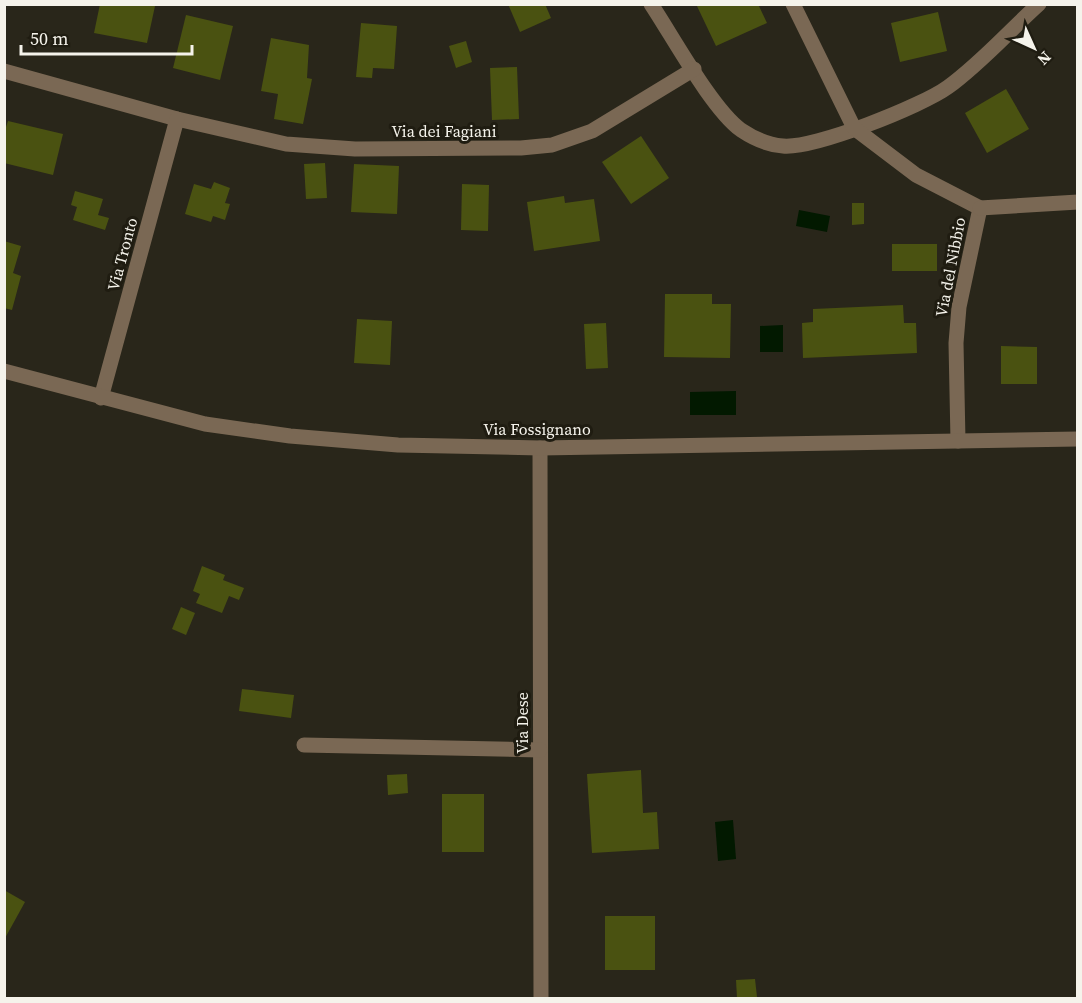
<svg xmlns="http://www.w3.org/2000/svg" width="1082" height="1003" font-family="'Source Serif 4',serif">
	<style>
		.water { fill: #021900 }
		.building { fill: #4a5211 }
		.lines { fill: none; stroke-linecap: round; stroke-linejoin: round }
		.minor { stroke: #7a6854; stroke-width: 15 }
		.tertiary { stroke: #7a6854; stroke-width: 15 }
		.labels { text-anchor: middle; stroke-width: 6; stroke-linejoin: round; paint-order: stroke }
		.street-label { font-size: 16px; fill: #f5f3eb; stroke: #1f1c11 }
	</style>
	<rect width="100%" height="100%" fill="#29261a"/>
	<!-- water -->
	<g class="water">
		<polygon points="799,210 830,216 827,232 796,226"/>
		<polygon points="783,325 783,352 760,352 760,326"/>
		<polygon points="736,391 736,415 690,415 690,392"/>
		<polygon points="733,820 736,859 718,861 715,822"/>
	</g>
	<!-- building -->
	<g class="building">
		<polygon points="100,4 155,6 147,43 94,33"/>
		<polygon points="508,4 545,4 551,18 520,32"/>
		<polygon points="696,4 758,4 767,23 716,46"/>
		<polygon points="938,12 947,51 900,62 891,23"/>
		<polygon points="186,15 233,26 220,80 173,68"/>
		<polygon points="361,23 397,26 394,69 373,68 372,78 356,77"/>
		<polygon points="271,38 309,45 307,78 312,79 303,124 274,119 278,94 261,91"/>
		<polygon points="466,41 472,62 456,68 449,46"/>
		<polygon points="517,67 519,119 492,120 490,68"/>
		<polygon points="1006,89 1029,129 987,153 965,113"/>
		<polygon points="8,121 63,134 53,175 4,163 4,133"/>
		<polygon points="641,136 669,178 631,204 602,162"/>
		<polygon points="325,163 327,198 306,199 304,164"/>
		<polygon points="354,164 399,166 397,214 351,212"/>
		<polygon points="214,182 230,188 225,203 230,204 225,220 213,216 211,222 185,214 194,184 211,189"/>
		<polygon points="462,184 489,185 488,231 461,230"/>
		<polygon points="75,191 103,199 98,215 109,218 105,230 73,220 77,207 71,205"/>
		<polygon points="564,196 565,203 594,199 600,241 534,251 527,202"/>
		<polygon points="852,203 864,203 864,224 852,225"/>
		<polygon points="4,241 21,246 13,273 21,276 12,310 4,308"/>
		<rect x="892" y="244" width="45" height="27"/>
		<polygon points="665,294 712,294 712,304 731,304 730,358 664,357"/>
		<polygon points="903,305 904,323 916,323 917,353 803,358 802,323 813,322 813,309"/>
		<polygon points="357,319 392,321 390,365 354,363"/>
		<polygon points="606,323 608,368 586,369 584,324"/>
		<polygon points="1001,346 1037,347 1037,384 1001,384"/>
		<polygon points="202,566 225,575 223,580 244,588 239,600 229,596 222,613 196,603 200,594 193,591"/>
		<polygon points="181,607 195,613 186,635 172,629"/>
		<polygon points="242,689 294,695 291,718 239,711"/>
		<polygon points="641,770 643,813 657,812 659,849 592,853 587,774"/>
		<polygon points="407,774 408,793 388,795 387,775"/>
		<rect x="442" y="794" width="42" height="58"/>
		<polygon points="4,890 25,902 4,940"/>
		<rect x="605" y="916" width="50" height="54"/>
		<polygon points="755,979 757,997 737,998 736,980"/>
	</g>
	<g class="lines">
		<!-- minor -->
		<g class="minor">
			<path d="M 651,4 C 673,37 712,109 741,130 C 753,138 768,145 783,146 C 814,149 922,106 948,87 C 981,63 1008,32 1039,4"/>
			<polyline points="793,4 854,128 916,175 980,208 959,307 956,343 958,441"/>
			<polyline points="4,71 177,119 286,144 355,149 521,148 552,145 592,131 694,69"/>
			<polyline points="980,208 1078,202"/>
			<polyline points="101,398 177,119"/>
			<polyline points="540,448 541,998"/>
			<polyline points="304,745 540,750"/>
		</g>
		<!-- tertiary -->
		<polyline class="tertiary" points="4,371 205,424 290,436 398,445 540,448 1078,439"/>
	</g>
	<g class="labels">
		<!-- street labels -->
		<g class="street-label">
			<text x="444" y="137">Via dei Fagiani</text>
			<text transform="translate(122 254) rotate(-75)" y="6">Via Tronto</text>
			<text transform="translate(950 267) rotate(-79)" y="6">Via del Nibbio</text>
			<text x="537" y="435">Via Fossignano</text>
			<text transform="translate(522 723) rotate(-90)" y="6">Via Dese</text>
		</g>
	</g>
	<!-- border -->
	<rect width="1082" height="1003" fill="none" stroke="#f5f3eb" stroke-width="12"/>
	<!-- north arrow -->
	<g transform="translate(1034 48) rotate(135)" stroke="#1f1c11" stroke-width="4.5" paint-order="stroke">
	<path d="M0-4.5L10 22L0 15L-10 22Z" fill="#f5f3eb"/>
	<text y="-9" font-size="16" font-weight="bold" text-anchor="middle" fill="#f5f3eb">N</text>
	</g>
	<!-- scale -->
	<path d="M21 45v9h171v-9" fill="none" stroke="#f5f3eb" stroke-width="3"/>
	<text x="30" y="45" font-size="18" fill="#f5f3eb" stroke="#1f1c11" stroke-width="4.5" paint-order="stroke">50 m</text>
</svg>
